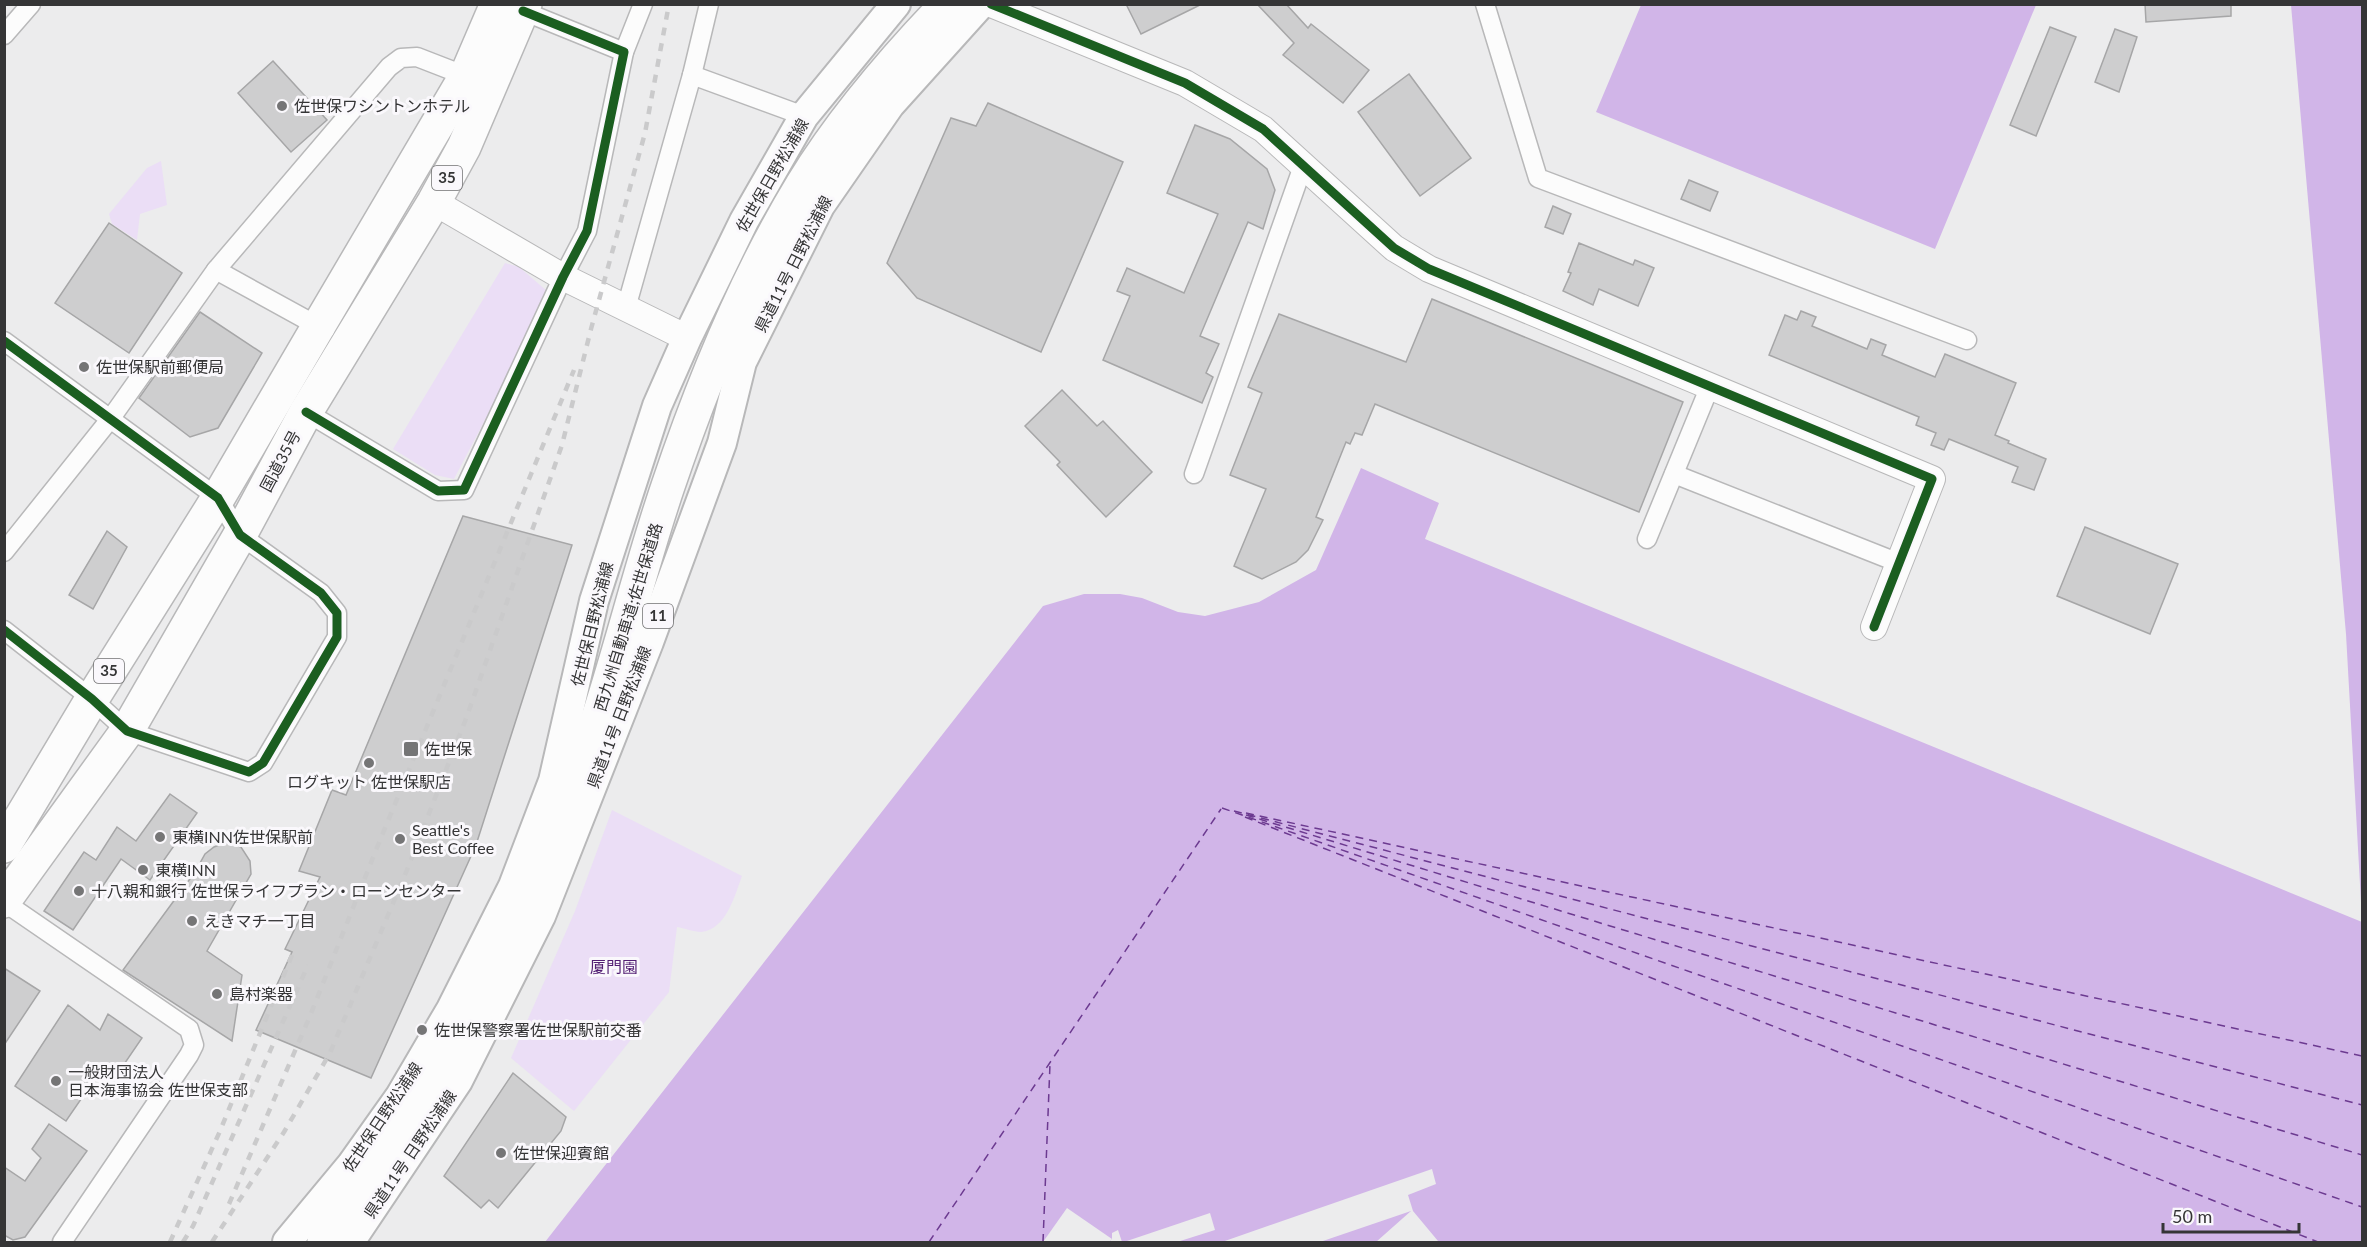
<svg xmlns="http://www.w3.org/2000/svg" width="2367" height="1247" font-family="Lato,'Noto Sans JP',sans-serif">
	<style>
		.green { fill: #ebdef6 }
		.water { fill: #d1b5e8 }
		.pier { fill: #ececed }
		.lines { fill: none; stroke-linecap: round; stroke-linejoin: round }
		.ferry { stroke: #6c3a90; stroke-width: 1.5; stroke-dasharray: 8 6; stroke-linecap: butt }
		.building { fill: #cececf; stroke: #a6a6a7; stroke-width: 1.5 }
		.street-casing { stroke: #b8b8b9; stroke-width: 21 }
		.secondary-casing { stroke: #b8b8b9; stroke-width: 28 }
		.primary-casing { stroke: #b8b8b9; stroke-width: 32 }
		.highway-casing { stroke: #b8b8b9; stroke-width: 36 }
		.street { stroke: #fcfcfc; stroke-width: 18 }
		.secondary { stroke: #fcfcfc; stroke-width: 26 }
		.primary { stroke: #fcfcfc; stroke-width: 28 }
		.highway { stroke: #fcfcfc; stroke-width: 33 }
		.rail { stroke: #cacacb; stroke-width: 4.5; stroke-dasharray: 8 8; stroke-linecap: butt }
		.cycleway-casing { stroke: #faf8fc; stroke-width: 13 }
		.cycleway { stroke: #1b5e20; stroke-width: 9 }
		.poi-dot { fill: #757576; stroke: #faf8fc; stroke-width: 2 }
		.labels { text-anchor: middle; stroke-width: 6; stroke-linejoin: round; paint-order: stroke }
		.shield { fill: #faf8fc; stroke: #707071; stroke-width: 1.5 }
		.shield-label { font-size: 15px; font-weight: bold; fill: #353536 }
		.poi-label { font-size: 16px; fill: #353536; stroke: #faf8fc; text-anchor: start }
		.street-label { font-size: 16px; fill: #353536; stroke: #faf8fc }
		.park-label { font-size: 16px; fill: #521f73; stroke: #faf8fc }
	</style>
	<rect width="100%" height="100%" fill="#ececed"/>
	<!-- green -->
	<g class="green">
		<polygon points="161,161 167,205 140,214 137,240 112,224 109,214 147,168"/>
		<polygon points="505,263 519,267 547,291 495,401 454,479 435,475 393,449"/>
		<path d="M 612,810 L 742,876 C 735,895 726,930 701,932 C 694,932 684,928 677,927 L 669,992 L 574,1111 L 511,1058 L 575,911 Z"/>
	</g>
	<!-- water -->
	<g class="water">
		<polygon points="1641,5 1641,4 2036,5 1935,249 1596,112"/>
		<polygon points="2291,5 2362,5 2362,920 2346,634"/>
		<polygon points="1361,468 1439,503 1425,539 2362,922 2362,1242 1122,1242 1118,1230 1112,1233 1112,1239 1109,1242 545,1242 1043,606 1084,594 1120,594 1142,598 1178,612 1205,616 1259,602 1316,570"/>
	</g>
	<!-- pier -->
	<g class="pier">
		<polygon points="1432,1169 1436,1184 1408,1195 1413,1211 1438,1241 1436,1242 1376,1242 1411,1211 1320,1242 1222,1242"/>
		<polygon points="1067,1208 1112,1239 1109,1242 1043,1242"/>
		<polygon points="1210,1213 1215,1230 1177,1242 1124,1242"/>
	</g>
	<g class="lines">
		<!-- ferry -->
		<g class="ferry">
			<polyline points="1222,808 2362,1207"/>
			<polyline points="1234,811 2362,1105"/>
			<polyline points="1246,813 2362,1056"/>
			<polyline points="1246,815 2362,1155"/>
			<polyline points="1245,817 2318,1242"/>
			<polyline points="929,1242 1221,809"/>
			<polyline points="1043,1242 1050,1064"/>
		</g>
	</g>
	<!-- building -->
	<g class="building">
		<polygon points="1126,4 1202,4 1141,34"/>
		<polygon points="1257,4 1286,4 1308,28 1311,24 1369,70 1343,103 1283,55 1294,43"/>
		<polygon points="2145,4 2231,4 2231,16 2146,22"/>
		<polygon points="2050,27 2076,37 2036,136 2010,125"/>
		<polygon points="2115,29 2137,37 2119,92 2095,82"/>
		<polygon points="273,61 327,120 291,152 238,93"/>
		<polygon points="1409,74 1471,158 1420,196 1358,112"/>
		<polygon points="988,103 1123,162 1041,352 917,298 887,263 951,118 976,126"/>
		<polygon points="1195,125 1230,139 1267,169 1275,190 1263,229 1248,222 1200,336 1219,344 1206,373 1213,377 1202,403 1103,360 1130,296 1117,291 1127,268 1184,293 1218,214 1167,193"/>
		<polygon points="1689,180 1718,192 1710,211 1681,199"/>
		<polygon points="1553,206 1571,214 1563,234 1545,227"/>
		<polygon points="109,223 182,273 129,353 55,303"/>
		<polygon points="1579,243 1633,265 1635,260 1654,268 1638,306 1599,289 1593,305 1563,291 1571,273 1568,272"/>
		<polygon points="1432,299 1683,402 1639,512 1375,404 1362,435 1355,433 1350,444 1346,442 1316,517 1323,520 1308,550 1296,562 1262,579 1234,566 1266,489 1230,475 1262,393 1248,387 1279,314 1406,362"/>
		<polygon points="1801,311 1816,317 1812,326 1867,349 1871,339 1886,345 1882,355 1935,377 1945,354 2016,383 1995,435 2009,441 2008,443 2046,459 2034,490 2012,482 2018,467 1949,439 1944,450 1931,445 1936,433 1916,425 1919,417 1769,355 1785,315 1797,320"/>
		<polygon points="200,312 262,353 218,428 190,437 139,398"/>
		<polygon points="1062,390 1097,426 1103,421 1152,472 1106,517 1057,465 1060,462 1025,426"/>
		<polygon points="463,516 572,545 476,845 371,1078 256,1030 292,952 285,949 320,877 299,871 332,790 346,795"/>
		<polygon points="2085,527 2178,564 2150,634 2057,596"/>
		<polygon points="107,531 127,547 93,609 69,595"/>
		<polygon points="170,794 197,813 150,880 121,859 73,930 44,911 84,852 96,860 117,827 136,841"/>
		<polygon points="227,842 241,847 250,861 251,874 207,951 242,975 232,1041 123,970 195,872 205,854 214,847"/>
		<polygon points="4,968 40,991 4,1045"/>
		<polygon points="68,1005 100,1030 108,1014 142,1038 114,1079 101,1070 66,1121 15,1086"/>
		<polygon points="513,1073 566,1117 561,1131 498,1208 489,1200 481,1208 444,1176"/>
		<polygon points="49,1124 87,1151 25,1237 13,1240 4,1235 4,1167 25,1181 41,1158 32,1149"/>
	</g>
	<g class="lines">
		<!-- street casing -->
		<g class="street-casing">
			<g id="street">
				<polyline points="1485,4 1538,178 1967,340"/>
				<polyline points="4,35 31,4"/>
				<polyline points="624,52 643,4"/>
				<polyline points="692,75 804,116"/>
				<polyline points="216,270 325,330"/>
				<polyline points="626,308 692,75 709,4"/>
				<polyline points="4,341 218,498 240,535 321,593 337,613 337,637 263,763 249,772 127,731 92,699 4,630"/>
				<polyline points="306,412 438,491 464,490 563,277 587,231 624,52 523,11"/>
				<polyline points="1194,474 1303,166"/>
				<polyline points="1674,474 1899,563"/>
				<polyline points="1647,539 1710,386"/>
				<polyline points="4,552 111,418 216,270 389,67 401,58 417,57 466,76"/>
				<polyline points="4,902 189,1029 194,1045 189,1055 62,1242"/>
			</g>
		</g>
		<!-- secondary casing -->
		<g class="secondary-casing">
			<g id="secondary">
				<polyline points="991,4 1185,83 1263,129 1394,248 1429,269 1932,479 1874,627"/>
				<polyline points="434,202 563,277 687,338"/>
			</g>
		</g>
		<!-- primary casing -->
		<g class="primary-casing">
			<g id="primary">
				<polyline points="287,1242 351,1165 400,1096 451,1009 513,886 553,781 594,601 657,406 687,338 744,221 804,116 896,4"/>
				<polyline points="350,1242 458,1081 541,916 649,642 722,443 742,362 820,206 890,105 981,4"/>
			</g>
		</g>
		<!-- highway casing -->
		<g class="highway-casing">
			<g id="highway">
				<polyline points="4,846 92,699 218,498 318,327 466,76 497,4"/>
				<polyline points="4,901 127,731 240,535 306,412 434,202 464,147 525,4"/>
				<path d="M 324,1242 C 441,1090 526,923 590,742 C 619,658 639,571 668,486 C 703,382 745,279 802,185 C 841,121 895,58 947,4"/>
			</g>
		</g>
		<!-- street -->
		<use href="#street" class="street"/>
		<!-- secondary -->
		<use href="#secondary" class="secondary"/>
		<!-- primary -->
		<use href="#primary" class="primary"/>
		<!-- highway -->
		<use href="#highway" class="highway"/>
		<!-- rail -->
		<g class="rail">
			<polyline points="229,1204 310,1016 376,850 574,370"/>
			<polyline points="170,1242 220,1131 292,955"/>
			<polyline points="183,1242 193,1226 308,965"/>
			<polyline points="212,1242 284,1132 330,1053 407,870 467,716 562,445 591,329 645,133 669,4"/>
		</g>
		<!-- cycleway casing -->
		<g class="cycleway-casing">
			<g id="cycleway">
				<polyline points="991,4 1185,83 1263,129 1394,248 1429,269 1932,479 1874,627"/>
				<polyline points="4,341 218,498 240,535 321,593 337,613 337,637 263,763 249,772 127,731 92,699 4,630"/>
				<polyline points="306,412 438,491 464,490 563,277 587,231 624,52 523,11"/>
			</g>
		</g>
		<!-- cycleway -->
		<use href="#cycleway" class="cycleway"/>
	</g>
	<!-- markers -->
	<g class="poi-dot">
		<circle cx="282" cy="106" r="6"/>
		<circle cx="84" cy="367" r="6"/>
		<rect x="403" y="741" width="16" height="16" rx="3"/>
		<circle cx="369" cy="763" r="6"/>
		<circle cx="160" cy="837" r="6"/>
		<circle cx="400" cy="839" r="6"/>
		<circle cx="143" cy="870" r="6"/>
		<circle cx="79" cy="891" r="6"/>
		<circle cx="192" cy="921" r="6"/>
		<circle cx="217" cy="994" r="6"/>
		<circle cx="422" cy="1030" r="6"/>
		<circle cx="56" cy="1081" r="6"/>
		<circle cx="501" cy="1153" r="6"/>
	</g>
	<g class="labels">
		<!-- shield labels -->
		<g class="shield">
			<rect x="432" y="166" width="30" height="24" rx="4.5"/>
			<rect x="643" y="604" width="30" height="24" rx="4.5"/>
			<rect x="94" y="659" width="30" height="24" rx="4.5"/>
		</g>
		<g class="shield-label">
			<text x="447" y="183">35</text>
			<text x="658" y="621">11</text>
			<text x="109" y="676">35</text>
		</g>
		<!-- poi labels -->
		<g class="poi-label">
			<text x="294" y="112">佐世保ワシントンホテル</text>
			<text x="96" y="373">佐世保駅前郵便局</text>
			<text x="424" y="755">佐世保</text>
			<text x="369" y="788" text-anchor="middle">ログキット 佐世保駅店</text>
			<text x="412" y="836">Seattle's<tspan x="412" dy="18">Best Coffee</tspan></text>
			<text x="172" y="843">東横INN佐世保駅前</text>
			<text x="155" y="876">東横INN</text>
			<text x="91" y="897">十八親和銀行 佐世保ライフプラン・ローンセンター</text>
			<text x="204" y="927">えきマチ一丁目</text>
			<text x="229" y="1000">島村楽器</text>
			<text x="434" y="1036">佐世保警察署佐世保駅前交番</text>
			<text x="68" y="1078">一般財団法人<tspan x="68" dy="18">日本海事協会 佐世保支部</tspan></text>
			<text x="513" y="1159">佐世保迎賓館</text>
		</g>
		<!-- street labels -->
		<g class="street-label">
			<text transform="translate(772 175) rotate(-60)" y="6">佐世保日野松浦線</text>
			<text transform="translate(793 264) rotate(-63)" y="6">県道11号 日野松浦線</text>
			<text transform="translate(280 461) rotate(-62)" y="6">国道35号</text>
			<text transform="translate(628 617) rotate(-73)" y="6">西九州自動車道;佐世保道路</text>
			<text transform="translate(592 624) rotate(-76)" y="6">佐世保日野松浦線</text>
			<text transform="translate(619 717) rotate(-69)" y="6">県道11号 日野松浦線</text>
			<text transform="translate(382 1117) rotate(-56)" y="6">佐世保日野松浦線</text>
			<text transform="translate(410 1154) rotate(-56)" y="6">県道11号 日野松浦線</text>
		</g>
		<!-- park labels -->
		<g class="park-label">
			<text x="614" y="973">厦門園</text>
		</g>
	</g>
	<!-- border -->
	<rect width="2367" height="1247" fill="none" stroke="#353536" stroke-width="12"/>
	<!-- scale -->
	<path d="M2163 1223v9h136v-9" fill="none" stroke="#353536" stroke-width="3"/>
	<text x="2172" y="1223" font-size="18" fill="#353536" stroke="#faf8fc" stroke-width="4.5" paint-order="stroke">50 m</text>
</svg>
